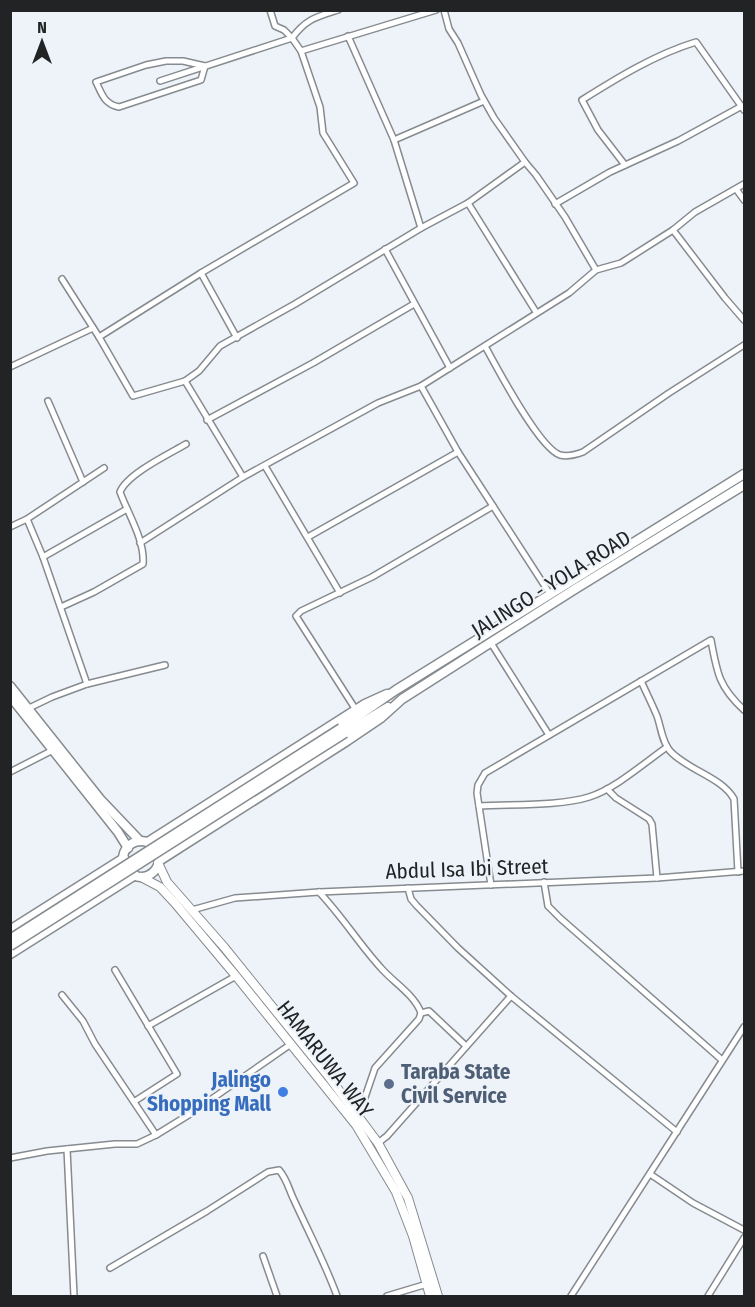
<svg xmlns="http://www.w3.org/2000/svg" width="755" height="1307" font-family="'Fira Sans Condensed',sans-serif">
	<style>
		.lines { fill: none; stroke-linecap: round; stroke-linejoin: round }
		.minor-casing { stroke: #858b8f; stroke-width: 8 }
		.secondary-casing { stroke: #858b8f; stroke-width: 10 }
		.primary-casing { stroke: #858b8f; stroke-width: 11 }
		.trunk-casing { stroke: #858b8f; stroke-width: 11 }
		.minor { stroke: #fff; stroke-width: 5 }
		.secondary { stroke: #fff; stroke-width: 8 }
		.primary { stroke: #fff; stroke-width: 8 }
		.trunk { stroke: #fff; stroke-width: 8 }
		.trunk-bridge-casing { stroke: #858b8f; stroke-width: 11; stroke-linecap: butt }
		.trunk-bridge { stroke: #fff; stroke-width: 8 }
		.service-dot { fill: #5c6f8a; stroke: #edf3f8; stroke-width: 2 }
		.shop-dot { fill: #3f7fe0; stroke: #edf3f8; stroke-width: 2 }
		.labels { text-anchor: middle; stroke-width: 4.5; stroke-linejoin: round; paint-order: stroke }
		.street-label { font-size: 21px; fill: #212325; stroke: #edf3f8 }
		.service-label { font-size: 21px; font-weight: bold; fill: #4e5e75; stroke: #edf3f8; text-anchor: start }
		.shop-label { font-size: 21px; font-weight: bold; fill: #366cbe; stroke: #edf3f8; text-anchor: end }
	</style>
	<rect width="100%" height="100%" fill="#edf3f8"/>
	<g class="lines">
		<!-- minor casing -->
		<g class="minor-casing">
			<g id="minor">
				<polyline points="444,10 449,29 458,43 481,95 494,118 525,162 536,175 565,217 596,270"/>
				<polyline points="348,36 394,140 421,228"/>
				<polyline points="301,51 436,10"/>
				<path d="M 166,61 L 183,61 L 205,66 L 201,80 L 119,107 C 104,104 102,94 96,82 L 146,65 Z"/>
				<path d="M 160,81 L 292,38 C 306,19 316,17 338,10"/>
				<polyline points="394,140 484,101"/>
				<path d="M 625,165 L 598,130 L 582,100 C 617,78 656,54 696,42 L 744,110"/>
				<polyline points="736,189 744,200"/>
				<polyline points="468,203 536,312"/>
				<polyline points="555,204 610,172 678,141 742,106"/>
				<polyline points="673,230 725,298 744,320"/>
				<polyline points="385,249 450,368"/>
				<polyline points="201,273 237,338"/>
				<polyline points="62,279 99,337 133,396 185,381 199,371 220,346 295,304 421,228 468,203 525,162"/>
				<polyline points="99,337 201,273 354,183 323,133 320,107 301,51 292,38 284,30 275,26 270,10"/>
				<path d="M 485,346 C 497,368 539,448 560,455 C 568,457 575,455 583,452 L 669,393 L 744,345"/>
				<polyline points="10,367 93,328"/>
				<polyline points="185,381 243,477"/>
				<polyline points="421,386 458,452 550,594"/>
				<polyline points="48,401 83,482"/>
				<polyline points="207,420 313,363 414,304"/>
				<polyline points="265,466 340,593"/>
				<polyline points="10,527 27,519"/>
				<polyline points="308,537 458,452"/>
				<polyline points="140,543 243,477 378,403 421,386 569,293 596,270 621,263 673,230 695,212 744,184"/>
				<polyline points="43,557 127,509"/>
				<path d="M 61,607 L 94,592 L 143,564 C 145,540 128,514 120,492 C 127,474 169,454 186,444"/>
				<polyline points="491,643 549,735"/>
				<path d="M 641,681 C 646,692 652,704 657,716 C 661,727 662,742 670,751 C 687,770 722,777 734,799 L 738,872"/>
				<polyline points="87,684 165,665"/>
				<polyline points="27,709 52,697 87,684 43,557 27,519 104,468"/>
				<polyline points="356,710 296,616 301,611 372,577 493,506"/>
				<polyline points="10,772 53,750"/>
				<polyline points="607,789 616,798 649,819 652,824 657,878"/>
				<path d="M 479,806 C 511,804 561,806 589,797 C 615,789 644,763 667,747"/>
				<polyline points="544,882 548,906 560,918 722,1060"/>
				<path d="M 491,885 L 477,793 L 478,785 L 485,773 L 711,640 C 717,673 719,687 744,710"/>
				<polyline points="408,888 411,899 417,906 458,948 511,996 677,1132"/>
				<path d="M 319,892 C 342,916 359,944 381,968 C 393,982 415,995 421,1013 L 419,1019 L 375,1068 L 362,1106 L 357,1113"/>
				<polyline points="192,910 235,898 319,892 657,878 744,871"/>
				<polyline points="115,970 177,1074 135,1101"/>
				<polyline points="62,995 83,1021 95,1044 156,1135"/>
				<polyline points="421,1013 429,1011 466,1046"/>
				<polyline points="148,1026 236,976"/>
				<polyline points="378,1143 387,1136 511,996"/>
				<polyline points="67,1149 74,1296"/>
				<polyline points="10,1158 47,1151 115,1144 137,1144 156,1135 190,1114 291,1044"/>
				<polyline points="650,1174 693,1203 744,1230"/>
				<polyline points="263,1256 277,1296"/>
				<path d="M 110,1268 L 207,1211 L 268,1172 L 279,1170 C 287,1179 289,1190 294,1200 C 309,1233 325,1263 337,1296"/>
				<polyline points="387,1296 427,1284"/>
				<polyline points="571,1296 744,1027"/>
				<polyline points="708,1296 744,1238"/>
			</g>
		</g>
		<!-- secondary casing -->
		<g class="secondary-casing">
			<g id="secondary">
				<polyline points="158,863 167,882 224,947 329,1077 378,1143 408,1198 438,1296"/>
				<polyline points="141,877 160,887 174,902 236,976 356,1125 396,1192 413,1236 430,1296"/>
			</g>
		</g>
		<!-- primary casing -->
		<g class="primary-casing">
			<g id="primary">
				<polyline points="10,686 100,799 140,841"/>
				<polyline points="10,696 118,832 128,848"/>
			</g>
		</g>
		<!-- trunk casing -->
		<g class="trunk-casing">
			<g id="trunk">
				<polyline points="341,728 396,690 744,474"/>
				<polyline points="345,733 388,707"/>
				<circle cx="141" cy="859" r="18"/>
				<polyline points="148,842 365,704 387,694"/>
				<polyline points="159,861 347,741 381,718 402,699 575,589 744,485"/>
				<polyline points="10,930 124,858"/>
				<polyline points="10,954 135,875"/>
			</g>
		</g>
		<!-- minor -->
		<use href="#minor" class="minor"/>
		<!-- secondary -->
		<use href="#secondary" class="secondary"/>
		<!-- primary -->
		<use href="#primary" class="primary"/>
		<!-- trunk -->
		<use href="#trunk" class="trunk"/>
		<!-- trunk-bridge casing -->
		<g class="trunk-bridge-casing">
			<g id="trunk-bridge">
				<polyline points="10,939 341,728"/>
				<polyline points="10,946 345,733"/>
			</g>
		</g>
		<!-- trunk-bridge -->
		<use href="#trunk-bridge" class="trunk-bridge"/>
	</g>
	<!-- markers -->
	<circle class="service-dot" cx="389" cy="1084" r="6"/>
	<circle class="shop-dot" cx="283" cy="1092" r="6"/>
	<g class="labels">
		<!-- street labels -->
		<g class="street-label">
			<text transform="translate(551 584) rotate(-32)" y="7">JALINGO - YOLA ROAD</text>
			<text transform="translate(467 869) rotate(-2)" y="7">Abdul Isa Ibi Street</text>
			<text transform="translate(325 1059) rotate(52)" y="7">HAMARUWA WAY</text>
		</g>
		<!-- service labels -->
		<g class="service-label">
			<text x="401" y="1079">Taraba State<tspan x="401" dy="24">Civil Service</tspan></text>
		</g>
		<!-- shop labels -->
		<g class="shop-label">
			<text x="271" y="1087">Jalingo<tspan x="271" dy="24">Shopping Mall</tspan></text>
		</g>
	</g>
	<!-- border -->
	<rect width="755" height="1307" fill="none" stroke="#212325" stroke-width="24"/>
	<!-- north arrow -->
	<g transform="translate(42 42)" stroke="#edf3f8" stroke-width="4.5" paint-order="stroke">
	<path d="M0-4.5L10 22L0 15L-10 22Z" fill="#212325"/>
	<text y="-9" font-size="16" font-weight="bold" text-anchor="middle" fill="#212325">N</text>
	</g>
</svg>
